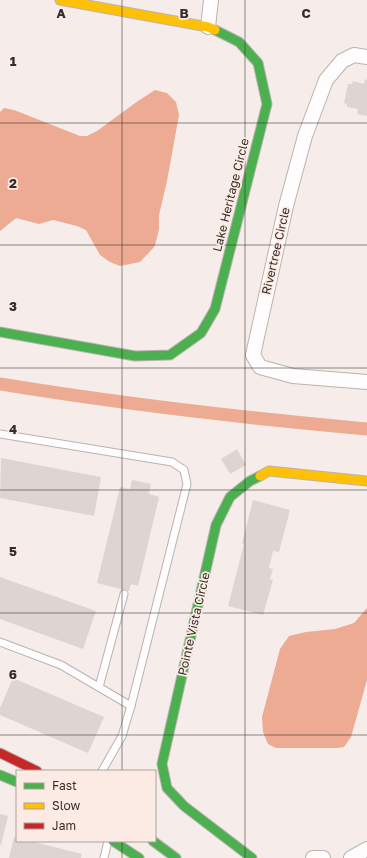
<svg xmlns="http://www.w3.org/2000/svg" width="367" height="858" font-family="'Golos Text',sans-serif">
	<style>
		.water { fill: #ecab92 }
		.lines { fill: none; stroke-linecap: round; stroke-linejoin: round }
		.canal { stroke: #ecab92; stroke-width: 13 }
		.building { fill: #ddd5d2 }
		.lane-casing { stroke: #bab3b0; stroke-width: 9 }
		.street-casing { stroke: #bab3b0; stroke-width: 16 }
		.fast-casing { stroke: #bab3b0; stroke-width: 11 }
		.slow-casing { stroke: #bab3b0; stroke-width: 11 }
		.jam-casing { stroke: #bab3b0; stroke-width: 11 }
		.lane { stroke: #fefcfc; stroke-width: 7 }
		.street { stroke: #fefcfc; stroke-width: 14 }
		.fast { stroke: #4caf50; stroke-width: 9 }
		.slow { stroke: #ffc107; stroke-width: 9 }
		.jam { stroke: #c62828; stroke-width: 9 }
		.grid { fill: none; stroke: #342c29; stroke-width: 1; stroke-opacity: 0.55 }
		.labels { text-anchor: middle; stroke-width: 3.5; stroke-linejoin: round; paint-order: stroke }
		.street-label { font-size: 12px; fill: #342c29; stroke: #fcebe4 }
		.grid-label { font-size: 13px; text-anchor: middle; font-weight: bold; fill: #342c29; stroke: #fcebe4; stroke-width: 3.5; stroke-linejoin: round; paint-order: stroke }
	</style>
	<rect width="100%" height="100%" fill="#f6edea"/>
	<!-- water -->
	<g class="water">
		<polygon points="155,90 167,93 176,102 179,115 167,181 159,215 159,229 155,246 140,262 120,266 110,262 100,255 86,230 77,226 53,220 39,224 16,218 0,231 0,112 4,108 14,110 80,136 87,136 97,131 138,101"/>
		<polygon points="367,608 367,680 351,737 344,747 338,748 276,748 268,744 263,732 262,717 280,649 289,636 306,632 335,629 354,623"/>
	</g>
	<g class="lines">
		<!-- canal -->
		<path class="canal" d="M 0,384 C 122,404 244,418 367,429"/>
	</g>
	<!-- building -->
	<g class="building">
		<polygon points="365,79 367,80 367,116 357,114 358,109 347,107 347,104 344,103 348,84 352,84 353,81 364,84"/>
		<polygon points="237,449 246,465 230,474 221,459"/>
		<polygon points="1,458 101,477 94,516 0,498"/>
		<polygon points="132,480 151,484 149,494 159,497 138,586 131,584 129,591 97,583 120,487 130,489"/>
		<polygon points="253,500 290,510 279,552 273,551 269,568 273,569 270,579 273,580 263,615 228,606 244,544 242,543"/>
		<polygon points="0,577 96,611 83,649 0,619"/>
		<polygon points="13,678 104,717 88,753 0,715 0,708"/>
		<polygon points="0,814 8,816 1,845 0,845"/>
		<polygon points="14,837 17,838 17,841 30,841 82,854 81,858 9,858"/>
	</g>
	<g class="lines">
		<!-- lane casing -->
		<g class="lane-casing">
			<g id="lane">
				<polyline points="0,434 172,462 184,470 187,484 131,706 122,736 102,771"/>
				<polyline points="0,642 61,665 131,706"/>
				<polyline points="99,687 124,594"/>
				<polyline points="104,858 108,841"/>
			</g>
		</g>
		<!-- street casing -->
		<g class="street-casing">
			<g id="street">
				<polyline points="208,27 211,0"/>
				<polyline points="367,57 354,55 342,61 326,80 305,136 286,206 253,355 260,367 293,376 367,382"/>
				<polyline points="313,858 323,858"/>
				<polyline points="351,858 367,849"/>
			</g>
		</g>
		<!-- fast casing -->
		<g class="fast-casing">
			<g id="fast">
				<polyline points="0,332 135,356 170,355 201,333 215,309 267,104 258,63 239,42 215,30"/>
				<polyline points="0,775 17,782"/>
				<polyline points="113,841 139,858"/>
				<polyline points="153,841 176,858"/>
				<polyline points="252,858 184,806 167,788 162,764 216,525 230,497 250,481 260,476"/>
			</g>
		</g>
		<!-- slow casing -->
		<g class="slow-casing">
			<g id="slow">
				<polyline points="60,0 208,27 215,30"/>
				<polyline points="260,476 269,471 367,481"/>
			</g>
		</g>
		<!-- jam casing -->
		<g class="jam-casing">
			<polyline id="jam" points="0,753 37,771"/>
		</g>
		<!-- lane -->
		<use href="#lane" class="lane"/>
		<!-- street -->
		<use href="#street" class="street"/>
		<!-- fast -->
		<use href="#fast" class="fast"/>
		<!-- slow -->
		<use href="#slow" class="slow"/>
		<!-- jam -->
		<use href="#jam" class="jam"/>
	</g>
	<!-- grid -->
	<path class="grid" d="M 122,0 L 122,771M 245,0 L 245,858M 0,123 L 367,123M 0,245 L 367,245M 0,368 L 367,368M 0,490 L 367,490M 0,613 L 367,613M 0,735 L 367,735M 122,841 L 122,858"/>
	<g class="labels">
		<!-- street labels -->
		<g class="street-label">
			<text transform="translate(231 195) rotate(-76)" y="4">Lake Heritage Circle</text>
			<text transform="translate(276 251) rotate(-77)" y="4">Rivertree Circle</text>
			<text transform="translate(194 624) rotate(-77)" y="4">Pointe Vista Circle</text>
		</g>
	</g>
	<g class="grid-label">
		<text x="61" y="18">A</text>
		<text x="184" y="18">B</text>
		<text x="306" y="18">C</text>
		<text x="13" y="66">1</text>
		<text x="13" y="188">2</text>
		<text x="13" y="311">3</text>
		<text x="13" y="434">4</text>
		<text x="13" y="556">5</text>
		<text x="13" y="679">6</text>
	</g>
	<!-- legend -->
	<rect x="16" y="770" width="140" height="72" fill="#fcebe4" stroke="#ac9f99"/>
	<rect x="24" y="783" width="20" height="6" fill="#4caf50" stroke="#ac9f99"/>
	<text x="52" y="790" font-size="12" fill="#342c29">Fast</text>
	<rect x="24" y="803" width="20" height="6" fill="#ffc107" stroke="#ac9f99"/>
	<text x="52" y="810" font-size="12" fill="#342c29">Slow</text>
	<rect x="24" y="823" width="20" height="6" fill="#c62828" stroke="#ac9f99"/>
	<text x="52" y="830" font-size="12" fill="#342c29">Jam</text>
</svg>
